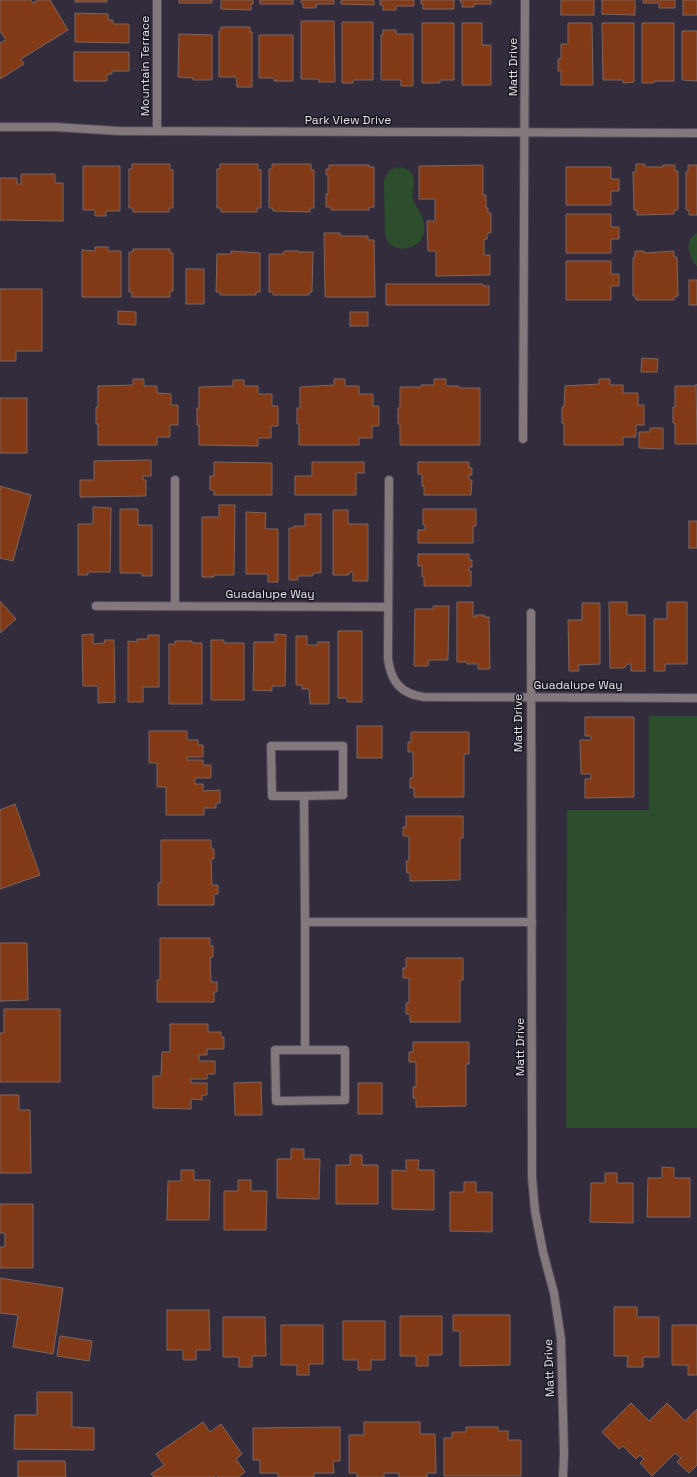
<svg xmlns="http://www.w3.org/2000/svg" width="697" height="1477" font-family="'Space Grotesk',sans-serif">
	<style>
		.green { fill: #2d4e2d }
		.building { fill: #823916; stroke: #7d675e }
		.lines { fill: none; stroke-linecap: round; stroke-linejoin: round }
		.street-casing { stroke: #4e4959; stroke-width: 10 }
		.street { stroke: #83787b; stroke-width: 8 }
		.labels { text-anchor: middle; stroke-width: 3; stroke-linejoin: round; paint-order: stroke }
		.street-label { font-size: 12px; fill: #e4e1ec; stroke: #19161e }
	</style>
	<rect width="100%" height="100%" fill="#322c3d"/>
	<!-- green -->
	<g class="green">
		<path d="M 398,167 C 418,169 414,182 412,196 C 414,206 423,213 424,225 C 427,252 388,257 385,234 L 384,179 L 390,170 Z"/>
		<path d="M 697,233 L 697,267 C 689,257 683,241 697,233 Z"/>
		<polygon points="649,716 697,716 697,1128 566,1128 567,810 649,810"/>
	</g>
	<!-- building -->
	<g class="building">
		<polygon points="0,0 31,0 33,3 38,0 50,0 68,30 21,59 24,64 0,79 0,43 6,40 0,31"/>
		<rect x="75" y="0" width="32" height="2"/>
		<rect x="179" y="0" width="33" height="3"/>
		<polygon points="221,0 253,0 253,4 251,4 251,10 221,9"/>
		<rect x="260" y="0" width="33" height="4"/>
		<polygon points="301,0 334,0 334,4 316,4 316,8 303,8 303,3 301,3"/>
		<polygon points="341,0 374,0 374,5 341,4"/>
		<polygon points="380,0 414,0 414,6 396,6 396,10 383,10 383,5 380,5"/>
		<polygon points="421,0 454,0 454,9 423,9 423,4 421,4"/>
		<polygon points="460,0 491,0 491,4 474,4 474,7 462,7 462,2 460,2"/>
		<rect x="561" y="0" width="33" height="15"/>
		<polygon points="602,0 635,0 635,15 602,14"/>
		<polygon points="643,0 675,0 675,8 659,8 659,3 643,3"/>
		<rect x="683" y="0" width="14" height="15"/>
		<polygon points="75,13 108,14 108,20 113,20 113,24 129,24 129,43 75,42"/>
		<polygon points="301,21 334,21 335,82 319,82 319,79 301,79"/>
		<polygon points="342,22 373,22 373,80 353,80 353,83 342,83"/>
		<polygon points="422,23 454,23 454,80 440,80 440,83 422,83"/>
		<polygon points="462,23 482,23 482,45 491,45 491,85 462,85"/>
		<polygon points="568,23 592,23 593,85 561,85 561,71 558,71 558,59 561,59 561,44 568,44"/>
		<polygon points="602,23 634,23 634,82 623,83 623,80 603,80"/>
		<polygon points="642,23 674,23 674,81 654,81 654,83 642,83"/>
		<polygon points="221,27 250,27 250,32 252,32 252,87 237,87 236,77 219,77 219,31 221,31"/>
		<polygon points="383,30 396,30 396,34 413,34 413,86 401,86 401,80 381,80 381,35 383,35"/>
		<polygon points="682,31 697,31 697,81 682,80"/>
		<polygon points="179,34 212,35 212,80 193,80 193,78 178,77"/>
		<polygon points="259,35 293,35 293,81 274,81 274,78 259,78"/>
		<polygon points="74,52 129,52 129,71 112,71 112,74 107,74 107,81 74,81"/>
		<polygon points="132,164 170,164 170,170 173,170 173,208 169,208 169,212 133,212 133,208 129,208 129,169 132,169"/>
		<polygon points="220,164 258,164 258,170 261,170 261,208 257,208 257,212 221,212 221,208 217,208 217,169 220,169"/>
		<polygon points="272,164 311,164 311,170 314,170 314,208 310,208 310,212 273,211 273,208 269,208 269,169 272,169"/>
		<polygon points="636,164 645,164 645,167 663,167 663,165 675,165 675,171 678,171 678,210 674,210 674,214 637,215 637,210 634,210 633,172 636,172"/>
		<polygon points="329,165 369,165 369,167 374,167 374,207 369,207 369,210 331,210 331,207 326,207 326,194 328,194 328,175 326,175 326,169 329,169"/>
		<polygon points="483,165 483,195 486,195 486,208 488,208 488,213 491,213 491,233 487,233 487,239 484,239 484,255 490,255 490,275 436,276 436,251 428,251 427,221 435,221 435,199 419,199 419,166"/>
		<polygon points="688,165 697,165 697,215 689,215 689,210 686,210 686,172 688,172"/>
		<polygon points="83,166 120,166 120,211 106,211 106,216 95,216 95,210 83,210"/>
		<polygon points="566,167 611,167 611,179 619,179 619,191 611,191 611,205 566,205"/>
		<polygon points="21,174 55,174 55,183 63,183 63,221 0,220 0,178 17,178 17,184 21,184"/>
		<polygon points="566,214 611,214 611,227 619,227 619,239 611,239 611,253 566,253"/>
		<polygon points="324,233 340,233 340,236 368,236 368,240 374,240 375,297 325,297"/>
		<polygon points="95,247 108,247 108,251 121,251 121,297 82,297 82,250 95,251"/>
		<polygon points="133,249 170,249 170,253 173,253 173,291 170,291 170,297 132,297 132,292 129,292 129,252 133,252"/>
		<polygon points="231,251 260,253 260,292 256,292 256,295 220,295 220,292 216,292 217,254 231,254"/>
		<polygon points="284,251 299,251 299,252 313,252 312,292 309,292 309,295 273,295 273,292 269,292 269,254 284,254"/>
		<polygon points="635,251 644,251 644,253 674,251 674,257 677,257 678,296 674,297 674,300 636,300 636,296 633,296 633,258 635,257"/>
		<polygon points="566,261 611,261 611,274 619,274 619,286 611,286 611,300 566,300"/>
		<rect x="186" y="269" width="18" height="35"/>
		<rect x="689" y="280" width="8" height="25"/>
		<polygon points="386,284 483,284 483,286 489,286 489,305 386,305"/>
		<polygon points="0,289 42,289 42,351 16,351 16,361 0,361"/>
		<polygon points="118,311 136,312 136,325 118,324"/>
		<rect x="350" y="312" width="18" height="14"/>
		<polygon points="642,358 658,359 657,372 641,372"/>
		<polygon points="133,379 144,379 144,386 157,386 157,393 171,394 171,405 178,405 178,425 170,425 170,437 157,437 157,445 98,445 98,424 96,424 96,407 98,407 98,386 133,385"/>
		<polygon points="334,379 345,379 345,386 359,386 359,394 373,394 373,406 379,406 379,426 372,426 372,438 359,438 359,445 299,445 299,424 297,424 297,408 300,408 300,387 334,385"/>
		<polygon points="434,379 446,379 446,386 459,386 459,388 480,388 480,445 400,445 400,424 398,424 398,408 400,408 400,387 421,387 421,385 434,385"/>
		<polygon points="599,379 610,379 610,385 623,385 623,393 638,393 638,405 644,405 644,425 636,425 636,437 623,437 623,445 564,445 564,423 562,423 562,407 564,407 565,386 599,384"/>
		<polygon points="233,380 244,380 244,386 258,386 258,394 272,394 272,406 278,406 278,426 271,426 271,438 258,438 258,446 199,445 199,425 197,425 197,408 199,408 199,387 233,386"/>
		<polygon points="696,384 697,444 675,444 675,423 673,423 673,407 675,407 675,386 696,386"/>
		<rect x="0" y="398" width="27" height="55"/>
		<polygon points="650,428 663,428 663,449 639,448 639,432 650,432"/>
		<polygon points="151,460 151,476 143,476 143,480 146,480 146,496 80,497 80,480 94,480 94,461"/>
		<polygon points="214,462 272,463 272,495 214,495 214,490 210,490 210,476 214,476"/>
		<polygon points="312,462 364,462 364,473 356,473 356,495 295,495 295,476 312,476"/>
		<polygon points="418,462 469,462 469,468 472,468 472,475 469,475 469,480 472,480 471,495 424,495 424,486 422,486 422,474 418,474"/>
		<polygon points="0,486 31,495 13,561 0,558"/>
		<polygon points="219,505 235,505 234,575 214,575 214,577 202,577 202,517 219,517"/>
		<polygon points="93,507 111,508 110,572 88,572 88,575 78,575 78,524 93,524"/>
		<polygon points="120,509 138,509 138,525 152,525 152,576 142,576 142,573 120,573"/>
		<polygon points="423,509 476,509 476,526 473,526 473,543 418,543 418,530 425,530 425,525 423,525"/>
		<polygon points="333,510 348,510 348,524 368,524 368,581 353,581 353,572 349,572 349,575 333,575"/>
		<polygon points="246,512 266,513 265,529 278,529 278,582 268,582 268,574 246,574"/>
		<polygon points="305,514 321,514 321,573 313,573 313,576 298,576 298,580 289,580 289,528 294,528 294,526 305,526"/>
		<rect x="689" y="521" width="8" height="27"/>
		<polygon points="418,554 469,554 469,560 472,560 472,567 469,567 469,571 471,571 471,586 424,586 424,577 422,577 422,566 418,566"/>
		<polygon points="0,601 16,619 0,633"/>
		<polygon points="457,602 473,602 473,617 476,617 475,615 484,615 484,617 489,617 490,669 478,669 478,664 467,664 467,662 457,662"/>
		<polygon points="609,602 627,602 627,615 645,615 645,671 631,671 631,664 628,664 624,668 610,668"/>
		<polygon points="667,602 687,602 687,664 665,664 665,671 654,671 654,619 667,619"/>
		<polygon points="582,603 600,603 600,664 578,665 579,671 569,671 568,620 582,620"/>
		<polygon points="433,606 449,606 448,660 429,660 428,666 414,666 415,609 433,609"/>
		<polygon points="338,631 362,631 362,702 347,702 347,698 338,698"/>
		<polygon points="93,634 93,644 105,643 104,640 114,640 115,702 98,703 98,686 83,686 82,635"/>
		<polygon points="275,634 286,635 285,686 272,686 272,691 253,690 254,642 275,642"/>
		<polygon points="148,635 159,635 159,687 143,687 143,702 128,702 128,641 137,642 137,639 148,639"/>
		<polygon points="296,636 307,636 307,645 318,645 318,642 329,642 329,704 310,704 309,689 302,689 302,685 296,685"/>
		<polygon points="211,640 224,640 224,643 244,643 244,700 211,700"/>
		<polygon points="175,641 192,641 192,643 202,643 202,704 169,704 169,644 175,644"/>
		<polygon points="585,717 634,717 634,797 585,798 585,779 591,779 591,774 581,774 580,740 591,740 591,736 585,736"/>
		<rect x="357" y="726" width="25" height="32"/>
		<polygon points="149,731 187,731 187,740 198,740 198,745 203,745 203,757 187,757 187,760 203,760 203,765 211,765 211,778 195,778 195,784 203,784 203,791 220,790 220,803 216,803 216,808 204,808 204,815 166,815 166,787 157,787 157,763 149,763"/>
		<polygon points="411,732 469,732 469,754 464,754 464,797 414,797 414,788 410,788 410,778 413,778 413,752 408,752 408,742 411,742"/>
		<polygon points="15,804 40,875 0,889 0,810"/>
		<polygon points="406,816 463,816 463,838 460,838 460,880 410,881 410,873 407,873 406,861 409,861 409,836 403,836 403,827 406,827"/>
		<polygon points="161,840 211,840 211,849 214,849 214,859 211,859 212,885 218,885 218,894 214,894 214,905 158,905 158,883 161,883"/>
		<polygon points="160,938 210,938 210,946 213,946 213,957 210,957 211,982 217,982 217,992 214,992 214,1002 157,1002 157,980 160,980"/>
		<polygon points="0,943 27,943 28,1000 0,1001"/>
		<polygon points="406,958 463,958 463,980 460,980 460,1022 410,1022 410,1014 406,1014 406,1003 409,1003 409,978 403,978 403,968 406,968"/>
		<polygon points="4,1009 60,1009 60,1082 0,1082 0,1033 4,1033"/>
		<polygon points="170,1024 208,1024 208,1032 221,1032 221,1037 224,1037 224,1049 207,1049 207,1055 199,1055 199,1061 215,1061 215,1074 207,1074 207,1079 191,1079 191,1083 207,1083 207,1095 202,1095 202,1100 191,1099 191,1109 153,1108 153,1076 161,1076 162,1052 170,1052"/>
		<polygon points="413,1042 469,1042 469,1064 466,1064 466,1106 416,1107 416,1098 413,1098 413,1087 416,1087 416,1062 409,1062 409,1052 413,1052"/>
		<polygon points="261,1082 262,1115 235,1115 234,1083"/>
		<rect x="358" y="1083" width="24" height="31"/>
		<polygon points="0,1095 19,1095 19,1110 30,1110 31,1173 0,1173"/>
		<polygon points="291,1149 304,1149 304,1159 320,1159 319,1199 277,1198 277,1159 291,1159"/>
		<polygon points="350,1155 362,1155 362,1165 378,1165 378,1204 336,1204 336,1165 350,1165"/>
		<polygon points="406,1160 419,1160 418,1170 434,1170 434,1210 392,1209 392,1170 406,1171"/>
		<polygon points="662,1167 674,1168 674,1178 690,1178 690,1217 647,1217 648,1178 662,1178"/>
		<polygon points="181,1170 194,1170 194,1180 210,1180 209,1220 167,1220 168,1181 181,1181"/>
		<polygon points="605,1173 617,1173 617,1183 633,1183 633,1223 590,1222 591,1183 605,1183"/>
		<polygon points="238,1180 251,1180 251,1191 267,1191 266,1230 224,1230 224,1191 238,1191"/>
		<polygon points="464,1182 476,1182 476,1192 492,1192 492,1232 450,1231 450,1192 464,1192"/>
		<polygon points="0,1204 33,1204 33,1268 0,1268 0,1247 5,1247 5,1233 0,1233"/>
		<polygon points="0,1278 63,1288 53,1354 13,1347 18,1315 0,1313"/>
		<polygon points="614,1307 637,1307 637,1317 659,1317 659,1357 643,1357 643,1367 627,1367 628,1356 614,1356"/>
		<polygon points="167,1310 209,1310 210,1350 196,1350 196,1360 183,1360 183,1350 167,1350"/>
		<polygon points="453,1315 510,1315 510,1365 460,1366 460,1331 453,1331"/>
		<polygon points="400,1316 442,1316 442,1355 428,1355 428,1366 416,1366 416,1356 400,1356"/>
		<polygon points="223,1317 265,1317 266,1356 252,1356 252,1367 239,1367 239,1357 223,1357"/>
		<polygon points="343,1321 385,1321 385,1360 371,1360 371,1370 358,1370 358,1360 343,1360"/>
		<polygon points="281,1325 323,1325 323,1364 309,1364 309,1375 297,1375 297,1365 281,1365"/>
		<polygon points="672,1325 697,1325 697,1375 688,1375 688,1365 672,1365"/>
		<polygon points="60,1336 92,1341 89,1361 57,1356"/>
		<polygon points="37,1392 72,1392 72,1427 94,1428 94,1450 14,1449 15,1415 37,1415"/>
		<polygon points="631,1403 649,1421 667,1403 685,1421 697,1409 697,1465 689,1473 677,1462 681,1458 675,1453 652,1476 640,1463 644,1459 640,1455 636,1459 623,1446 619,1449 602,1432"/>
		<polygon points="203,1422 210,1432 221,1424 242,1454 236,1459 245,1472 238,1477 218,1477 216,1475 214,1477 154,1477 151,1474 164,1465 156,1454"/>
		<polygon points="364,1422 420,1422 420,1434 435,1434 436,1473 427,1473 427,1477 399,1477 399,1473 384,1473 384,1477 357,1477 357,1473 349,1473 349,1435 364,1435"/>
		<polygon points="340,1427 340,1461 333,1461 334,1473 314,1473 314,1477 278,1477 278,1473 260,1473 260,1460 253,1460 253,1428"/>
		<polygon points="466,1427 498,1427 498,1431 508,1431 508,1440 521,1440 521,1476 444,1476 444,1438 452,1438 452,1432 466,1432"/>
		<polygon points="18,1461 65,1461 66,1477 18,1477"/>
	</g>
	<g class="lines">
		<!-- street casing -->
		<g class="street-casing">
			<g id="street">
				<polyline points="157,0 157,131"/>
				<polyline points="0,127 55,127 119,131 697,133"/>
				<polyline points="523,439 525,0"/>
				<polyline points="175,480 175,606"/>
				<path d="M 389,480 L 388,659 C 391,682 401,694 424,697 L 697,698"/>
				<polyline points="96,606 388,607"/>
				<polyline points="531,613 532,1177 535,1211 543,1252 554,1293 561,1339 564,1454 563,1477"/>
				<polyline points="304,796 272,796 271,746 343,746 343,795 304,796 305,922 532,922"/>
				<polyline points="305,922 305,1050 275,1050 276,1101 345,1100 345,1050 305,1050"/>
			</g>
		</g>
		<!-- street -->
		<use href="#street" class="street"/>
	</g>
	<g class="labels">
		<!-- street labels -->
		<g class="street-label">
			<text transform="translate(145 66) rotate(-90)" y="4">Mountain Terrace</text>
			<text transform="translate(513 67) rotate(-90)" y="4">Matt Drive</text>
			<text x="348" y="124">Park View Drive</text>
			<text x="270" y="598">Guadalupe Way</text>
			<text x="578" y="689">Guadalupe Way</text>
			<text transform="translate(518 723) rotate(-90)" y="4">Matt Drive</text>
			<text transform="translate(520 1047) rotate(-90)" y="4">Matt Drive</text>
			<text transform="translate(549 1368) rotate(-92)" y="4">Matt Drive</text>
		</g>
	</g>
</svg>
